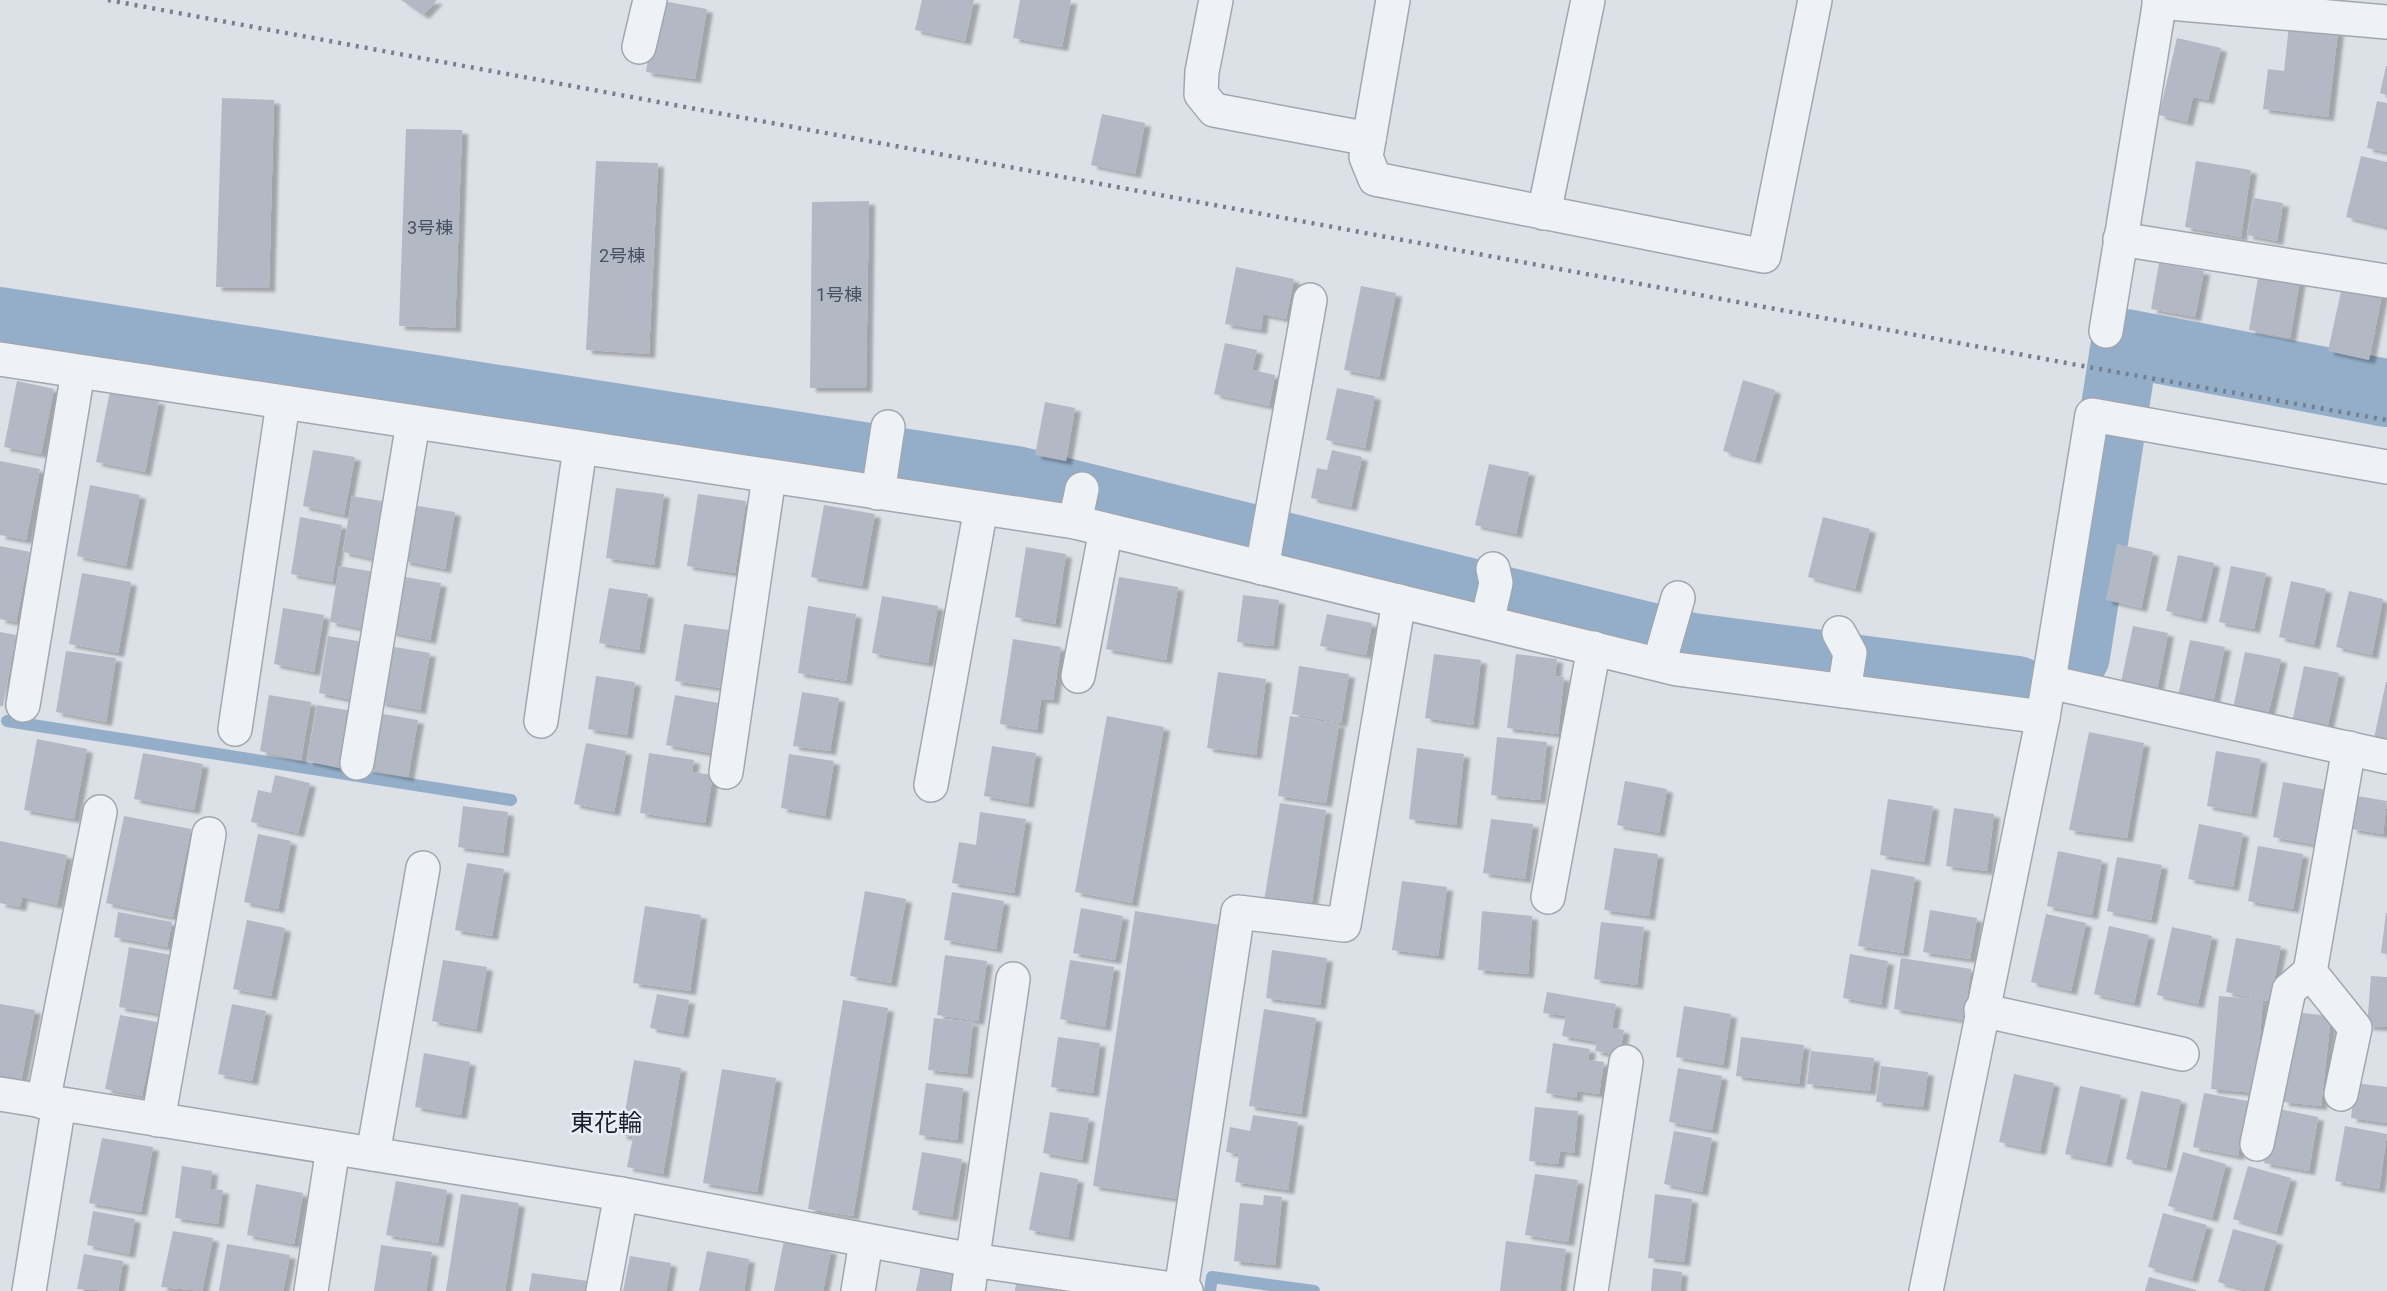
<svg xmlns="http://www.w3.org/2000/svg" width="2387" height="1291" font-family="Roboto,'Noto Sans JP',sans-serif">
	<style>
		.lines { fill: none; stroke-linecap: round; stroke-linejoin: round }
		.stream { stroke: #94aec9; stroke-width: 12 }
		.river { stroke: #94aec9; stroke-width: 68 }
		.building { fill: #b3b9c4; filter: url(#shadow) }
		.minor-casing { stroke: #a1a7b1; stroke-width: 36 }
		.minor { stroke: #eef1f5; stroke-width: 33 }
		.rail { stroke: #747f91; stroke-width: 4.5; stroke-dasharray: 3 6; stroke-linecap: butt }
		.labels { text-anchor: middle; stroke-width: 5; stroke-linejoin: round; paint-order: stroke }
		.number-label { font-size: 18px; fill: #48515f }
		.quarter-label { font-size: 24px; fill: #171f2e; stroke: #ebeff5 }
	</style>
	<defs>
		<filter id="shadow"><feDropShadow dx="6" dy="4" stdDeviation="1.5" flood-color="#0004"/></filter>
	</defs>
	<rect width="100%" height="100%" fill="#dce0e7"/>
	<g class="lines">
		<!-- stream -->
		<g class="stream">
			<polyline points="7,721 511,800"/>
			<polyline points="1210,1291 1212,1277 1314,1291"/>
		</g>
		<!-- river -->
		<g class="river">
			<polyline points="0,321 1016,480 1692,647 2017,690"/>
			<polyline points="2076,656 2125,343 2387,393"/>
		</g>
	</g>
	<!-- building -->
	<g class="building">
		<polygon points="401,0 437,0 423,15"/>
		<polygon points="657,0 707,9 695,79 646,72"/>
		<polygon points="922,0 974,0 965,41 915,30"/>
		<polygon points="1020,0 1071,0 1062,47 1013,38"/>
		<polygon points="2289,25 2338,31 2328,117 2263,109 2268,69 2284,71"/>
		<polygon points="2177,38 2221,48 2208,100 2193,97 2187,122 2159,115"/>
		<polygon points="2386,66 2387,66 2387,95 2380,93"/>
		<polygon points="222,98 274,100 269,288 216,287"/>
		<polygon points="2377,101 2387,103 2387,152 2367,148"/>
		<polygon points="1102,114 1145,123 1135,174 1091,165"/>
		<polygon points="406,129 462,130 455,328 399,326"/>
		<polygon points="2361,156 2387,162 2387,227 2346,217"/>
		<polygon points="596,161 658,163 649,354 586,350"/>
		<polygon points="2196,161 2251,170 2241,237 2185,227"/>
		<polygon points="2254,198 2283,203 2277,241 2247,235"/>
		<polygon points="869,201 866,388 810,388 812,202"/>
		<polygon points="2159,263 2204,271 2195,317 2151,309"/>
		<polygon points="1236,267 1294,279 1286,319 1263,314 1261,330 1225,324"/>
		<polygon points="2259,272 2300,279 2290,338 2249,330"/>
		<polygon points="2343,282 2383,290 2369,360 2328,351"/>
		<polygon points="1361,286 1396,293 1379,377 1344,370"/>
		<polygon points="1225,343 1257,350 1252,370 1275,375 1269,406 1214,394"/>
		<polygon points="1743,380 1775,390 1755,460 1723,451"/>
		<polygon points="17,381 54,389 41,454 4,447"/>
		<polygon points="1337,388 1375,396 1365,448 1326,440"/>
		<polygon points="110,391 159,401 145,472 96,462"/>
		<polygon points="1045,402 1075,408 1066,461 1035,455"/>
		<polygon points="313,450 355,457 344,515 303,506"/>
		<polygon points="1332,450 1362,457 1351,507 1311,498 1317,468 1327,470"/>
		<polygon points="0,461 40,469 26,540 0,535"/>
		<polygon points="1489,464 1529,472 1516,534 1475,525"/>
		<polygon points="90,485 140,495 126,566 77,556"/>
		<polygon points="616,488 664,494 654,565 606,558"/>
		<polygon points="698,494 746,501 735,573 687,566"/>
		<polygon points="352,496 394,503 384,561 343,552"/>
		<polygon points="413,505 455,512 445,569 404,561"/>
		<polygon points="824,505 875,514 862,586 811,577"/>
		<polygon points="300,517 342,525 332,582 291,574"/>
		<polygon points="1823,517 1870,529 1855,589 1808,577"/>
		<polygon points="2117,544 2153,552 2141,608 2106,600"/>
		<polygon points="0,546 30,552 16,622 0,619"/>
		<polygon points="1026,547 1066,554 1055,624 1015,617"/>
		<polygon points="2178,555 2214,563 2201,619 2166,611"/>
		<polygon points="339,566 381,573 371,630 330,622"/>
		<polygon points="2231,566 2266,573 2254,629 2219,622"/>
		<polygon points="82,573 131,582 118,653 69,644"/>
		<polygon points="399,576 441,583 430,640 390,632"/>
		<polygon points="1119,577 1178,587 1166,660 1106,649"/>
		<polygon points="2291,581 2326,589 2314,645 2279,637"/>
		<polygon points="609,588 648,594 639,650 599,643"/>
		<polygon points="2349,591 2383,599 2372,655 2336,647"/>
		<polygon points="1243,595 1279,600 1273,646 1237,642"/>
		<polygon points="882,596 938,606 928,663 872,653"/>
		<polygon points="808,606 856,614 846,681 798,673"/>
		<polygon points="283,608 324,615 314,672 274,664"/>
		<polygon points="1327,614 1372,623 1366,655 1320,646"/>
		<polygon points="684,624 729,630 721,688 675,681"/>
		<polygon points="2133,626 2168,633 2157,690 2121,682"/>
		<polygon points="0,632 16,635 3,706 0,706"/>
		<polygon points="328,636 369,643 359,701 319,693"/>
		<polygon points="1013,639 1061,647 1053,700 1041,699 1037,730 1000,724"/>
		<polygon points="2190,640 2225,647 2213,703 2178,696"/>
		<polygon points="389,646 430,653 420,710 379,702"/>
		<polygon points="66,651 116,658 106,722 56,712"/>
		<polygon points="2245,652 2281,659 2268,715 2233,708"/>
		<polygon points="1434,654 1481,660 1473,725 1425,718"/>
		<polygon points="1516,654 1557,659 1555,676 1564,677 1558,734 1507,728"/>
		<polygon points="1299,666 1349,674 1341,723 1292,714"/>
		<polygon points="2304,666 2339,673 2327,729 2292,722"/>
		<polygon points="1218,672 1266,679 1256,755 1207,748"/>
		<polygon points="596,676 635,682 627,735 588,729"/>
		<polygon points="2386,682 2387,682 2387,740 2374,738"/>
		<polygon points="802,692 839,698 830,751 793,746"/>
		<polygon points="269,695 311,702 301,760 260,751"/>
		<polygon points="675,695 718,703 710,753 666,745"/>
		<polygon points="317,705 358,712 348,770 307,761"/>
		<polygon points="377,713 418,720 408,777 367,769"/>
		<polygon points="1107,716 1164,727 1132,903 1075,892"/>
		<polygon points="1290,716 1339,724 1326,803 1278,796"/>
		<polygon points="2089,732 2144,743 2127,838 2069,830"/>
		<polygon points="1497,737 1547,742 1540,800 1491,795"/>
		<polygon points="37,739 87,749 74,819 24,810"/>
		<polygon points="586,743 626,751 614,812 574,804"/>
		<polygon points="992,746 1036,753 1028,804 984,796"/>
		<polygon points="1417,748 1464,754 1456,825 1409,819"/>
		<polygon points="2216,751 2261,759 2251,814 2207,806"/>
		<polygon points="143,753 203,764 194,810 134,799"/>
		<polygon points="649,753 694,760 692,772 713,775 705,823 640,813"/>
		<polygon points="789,754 834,761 825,816 781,808"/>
		<polygon points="275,775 310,783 298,833 251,822 258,790 271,793"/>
		<polygon points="1625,781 1667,789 1659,833 1617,825"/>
		<polygon points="2283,782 2327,790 2318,845 2273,837"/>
		<polygon points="2357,796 2387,801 2383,834 2351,829"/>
		<polygon points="1888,799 1933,806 1924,862 1880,855"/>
		<polygon points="1280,803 1326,810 1311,908 1264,901"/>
		<polygon points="463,806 508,812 503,853 458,847"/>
		<polygon points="1954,808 1994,814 1987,871 1946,866"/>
		<polygon points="980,812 1026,819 1014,893 952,883 959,842 976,845"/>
		<polygon points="124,816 191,829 173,917 106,903"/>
		<polygon points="1491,819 1533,824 1525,879 1483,873"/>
		<polygon points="2199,824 2243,833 2233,887 2188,879"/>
		<polygon points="258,834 291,841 278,909 244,902"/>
		<polygon points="0,841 67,855 57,905 22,897 20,907 0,903"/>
		<polygon points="2258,846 2303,854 2293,909 2248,901"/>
		<polygon points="1614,848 1658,854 1649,916 1604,910"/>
		<polygon points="2058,851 2102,860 2092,915 2047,906"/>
		<polygon points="2117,857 2162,865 2151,920 2107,911"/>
		<polygon points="467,863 504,869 492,936 455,930"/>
		<polygon points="1871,869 1915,877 1903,953 1858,946"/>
		<polygon points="1402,881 1447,887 1438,956 1392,950"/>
		<polygon points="865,891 906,899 891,983 850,976"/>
		<polygon points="952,892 1004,901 996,949 944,940"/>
		<polygon points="645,906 701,915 690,991 633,983"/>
		<polygon points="1081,908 1123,916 1115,960 1073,953"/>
		<polygon points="1930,910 1977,918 1970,959 1923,952"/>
		<polygon points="1135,911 1221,925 1179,1199 1093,1186"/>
		<polygon points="1482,911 1532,916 1528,974 1478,970"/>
		<polygon points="118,912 172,922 167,947 114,937"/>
		<polygon points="2386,913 2387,913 2387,954 2381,953"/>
		<polygon points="2046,914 2086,923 2071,991 2031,982"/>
		<polygon points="247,920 285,928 271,996 233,989"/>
		<polygon points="1601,922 1644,927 1637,985 1594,979"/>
		<polygon points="2109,926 2149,935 2134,1003 2094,994"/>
		<polygon points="2172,927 2212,936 2198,1004 2157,995"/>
		<polygon points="2236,938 2281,946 2270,1001 2263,1000 2255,1093 2211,1089 2219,996 2263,1000 2226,992"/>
		<polygon points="129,947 171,955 161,1014 119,1007"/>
		<polygon points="1272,950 1327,958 1320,1005 1266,998"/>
		<polygon points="1850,954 1888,961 1881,1005 1843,998"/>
		<polygon points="945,955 987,961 978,1021 937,1015"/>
		<polygon points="1901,958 1971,969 1964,1020 1894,1009"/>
		<polygon points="443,960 487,967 476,1029 432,1021"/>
		<polygon points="1070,960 1114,967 1105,1027 1060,1019"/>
		<polygon points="2371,976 2387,977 2387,1027 2367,1026"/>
		<polygon points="1547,992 1616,1004 1612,1028 1624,1030 1619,1055 1595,1051 1597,1042 1562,1036 1566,1016 1543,1013"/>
		<polygon points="657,994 689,1000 683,1034 650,1028"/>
		<polygon points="843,1000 888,1008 853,1216 808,1209"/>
		<polygon points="0,1004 35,1010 21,1081 0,1077"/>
		<polygon points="232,1004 266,1011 252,1081 218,1074"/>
		<polygon points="1684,1006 1731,1014 1723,1065 1676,1057"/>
		<polygon points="1264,1009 1316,1018 1301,1114 1249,1106"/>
		<polygon points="2293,1012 2331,1016 2321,1106 2283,1102"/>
		<polygon points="120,1015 157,1022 142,1096 105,1089"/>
		<polygon points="934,1018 973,1022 967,1074 928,1070"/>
		<polygon points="1058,1037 1100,1043 1093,1093 1051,1087"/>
		<polygon points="1741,1037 1804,1045 1799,1084 1736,1076"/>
		<polygon points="1553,1043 1590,1049 1588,1060 1604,1062 1599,1094 1577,1091 1576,1098 1546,1093"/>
		<polygon points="1811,1051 1874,1058 1870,1091 1807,1084"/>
		<polygon points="424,1053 470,1062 461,1115 415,1107"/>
		<polygon points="634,1060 681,1068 663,1174 627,1167 633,1137 621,1135"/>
		<polygon points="1881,1066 1928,1072 1923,1107 1876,1102"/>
		<polygon points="1678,1068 1722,1076 1712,1130 1669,1122"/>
		<polygon points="722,1069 776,1078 757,1192 703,1183"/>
		<polygon points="2014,1074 2054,1083 2040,1151 1999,1142"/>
		<polygon points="926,1083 963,1088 957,1140 919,1135"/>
		<polygon points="2355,1083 2387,1087 2387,1123 2351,1118"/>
		<polygon points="2080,1086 2121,1095 2106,1163 2065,1154"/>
		<polygon points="2141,1091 2181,1100 2166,1168 2126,1159"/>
		<polygon points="2204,1093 2248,1101 2238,1156 2193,1147"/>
		<polygon points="1535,1107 1578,1111 1574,1153 1560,1151 1558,1164 1529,1161"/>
		<polygon points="2274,1108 2318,1117 2309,1171 2264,1163"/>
		<polygon points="1050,1112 1089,1118 1082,1160 1043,1153"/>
		<polygon points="1253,1115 1298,1122 1288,1190 1235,1182 1239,1154 1226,1152 1230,1127 1250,1131"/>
		<polygon points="2345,1126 2387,1134 2379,1189 2335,1181"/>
		<polygon points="1674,1131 1712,1138 1702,1192 1664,1184"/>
		<polygon points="102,1138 153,1147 141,1212 89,1203"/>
		<polygon points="922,1152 962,1159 952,1217 912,1210"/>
		<polygon points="2183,1152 2226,1164 2212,1218 2168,1206"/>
		<polygon points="182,1166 212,1171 210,1189 223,1190 218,1224 175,1218"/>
		<polygon points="2248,1166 2291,1178 2276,1232 2233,1219"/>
		<polygon points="1040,1172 1078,1179 1068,1237 1029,1230"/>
		<polygon points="1535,1174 1578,1180 1568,1242 1525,1235"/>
		<polygon points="396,1181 447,1190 438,1243 386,1235"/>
		<polygon points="256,1184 303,1193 294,1244 247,1235"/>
		<polygon points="461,1194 519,1203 505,1291 446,1291"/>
		<polygon points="1655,1194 1692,1199 1684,1262 1648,1258"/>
		<polygon points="1264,1195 1282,1197 1275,1265 1234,1261 1240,1203 1263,1205"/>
		<polygon points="93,1211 135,1219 129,1254 87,1245"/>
		<polygon points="2163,1213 2207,1225 2192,1279 2148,1267"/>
		<polygon points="2233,1229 2277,1241 2263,1291 2250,1291 2218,1282"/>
		<polygon points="173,1231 213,1238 202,1291 161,1287"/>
		<polygon points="784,1240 831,1250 823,1291 774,1291"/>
		<polygon points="1506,1241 1566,1249 1560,1291 1500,1291"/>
		<polygon points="227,1244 290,1255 283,1291 219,1291"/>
		<polygon points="381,1245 432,1252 426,1291 374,1291"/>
		<polygon points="707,1251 749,1259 744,1291 699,1291"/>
		<polygon points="84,1254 123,1261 118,1291 77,1289"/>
		<polygon points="630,1256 671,1263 666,1291 623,1291"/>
		<polygon points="921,1266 959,1273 956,1291 916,1291"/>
		<polygon points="1653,1268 1682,1272 1680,1291 1651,1291"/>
		<polygon points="532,1273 588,1281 587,1291 529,1291"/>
		<polygon points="2149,1277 2196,1290 2196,1291 2145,1291"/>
		<polygon points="1016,1283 1058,1290 1057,1291 1015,1291"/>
	</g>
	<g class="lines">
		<!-- minor casing -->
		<g class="minor-casing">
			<g id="minor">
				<polyline points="1216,0 1202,72 1201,94 1214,110 1369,139"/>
				<polyline points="1393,0 1366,157 1375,179 1764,256 1815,0"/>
				<polyline points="2159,2 2387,22"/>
				<polyline points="639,47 650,0"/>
				<polyline points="1544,213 1588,0"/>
				<polyline points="2120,239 2386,281"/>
				<polyline points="2106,331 2160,0"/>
				<polyline points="0,359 1075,522 1677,669 2043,717"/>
				<polyline points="878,493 888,427"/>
				<polyline points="1075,522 1082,489"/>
				<polyline points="1262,568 1310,300"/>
				<polyline points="1487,622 1496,583 1493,569"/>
				<polyline points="1839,633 1850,653 1844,691"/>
				<polyline points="1659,664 1678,598"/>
				<polyline points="1078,676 1106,530"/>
				<polyline points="2049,682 2387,757"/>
				<polyline points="23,705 78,372"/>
				<polyline points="541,721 580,448"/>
				<polyline points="235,729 283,403"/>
				<polyline points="357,763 413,423"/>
				<polyline points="726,772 769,477"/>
				<polyline points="931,785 981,508"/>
				<polyline points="1548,897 1594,648"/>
				<polyline points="2310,972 2355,1028 2341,1094"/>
				<polyline points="1981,1010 2182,1054"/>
				<polyline points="0,1094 621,1194 972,1260 1186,1291"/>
				<polyline points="43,1102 100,812"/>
				<polyline points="158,1120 209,834"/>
				<polyline points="2257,1144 2289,990 2310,972 2349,748"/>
				<polyline points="373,1154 423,868"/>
				<polyline points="1181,1290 1238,912 1344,925 1399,601"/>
				<polyline points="29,1291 59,1104"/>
				<polyline points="311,1291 333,1148"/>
				<polyline points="603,1291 621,1194"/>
				<polyline points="858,1291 866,1242"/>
				<polyline points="968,1291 1013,979"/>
				<polyline points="1591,1291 1626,1062"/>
				<polyline points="1926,1291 2043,717 2092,415 2387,467"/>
			</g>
		</g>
		<!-- minor -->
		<use href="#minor" class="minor"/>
		<!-- rail -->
		<polyline class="rail" points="108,0 2099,369 2387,420"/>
	</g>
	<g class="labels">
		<!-- number labels -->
		<g class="number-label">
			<text x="430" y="234">3号棟</text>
			<text x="622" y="262">2号棟</text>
			<text x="839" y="301">1号棟</text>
		</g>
		<!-- quarter labels -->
		<g class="quarter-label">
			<text x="606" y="1131">東花輪</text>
		</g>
	</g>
</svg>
